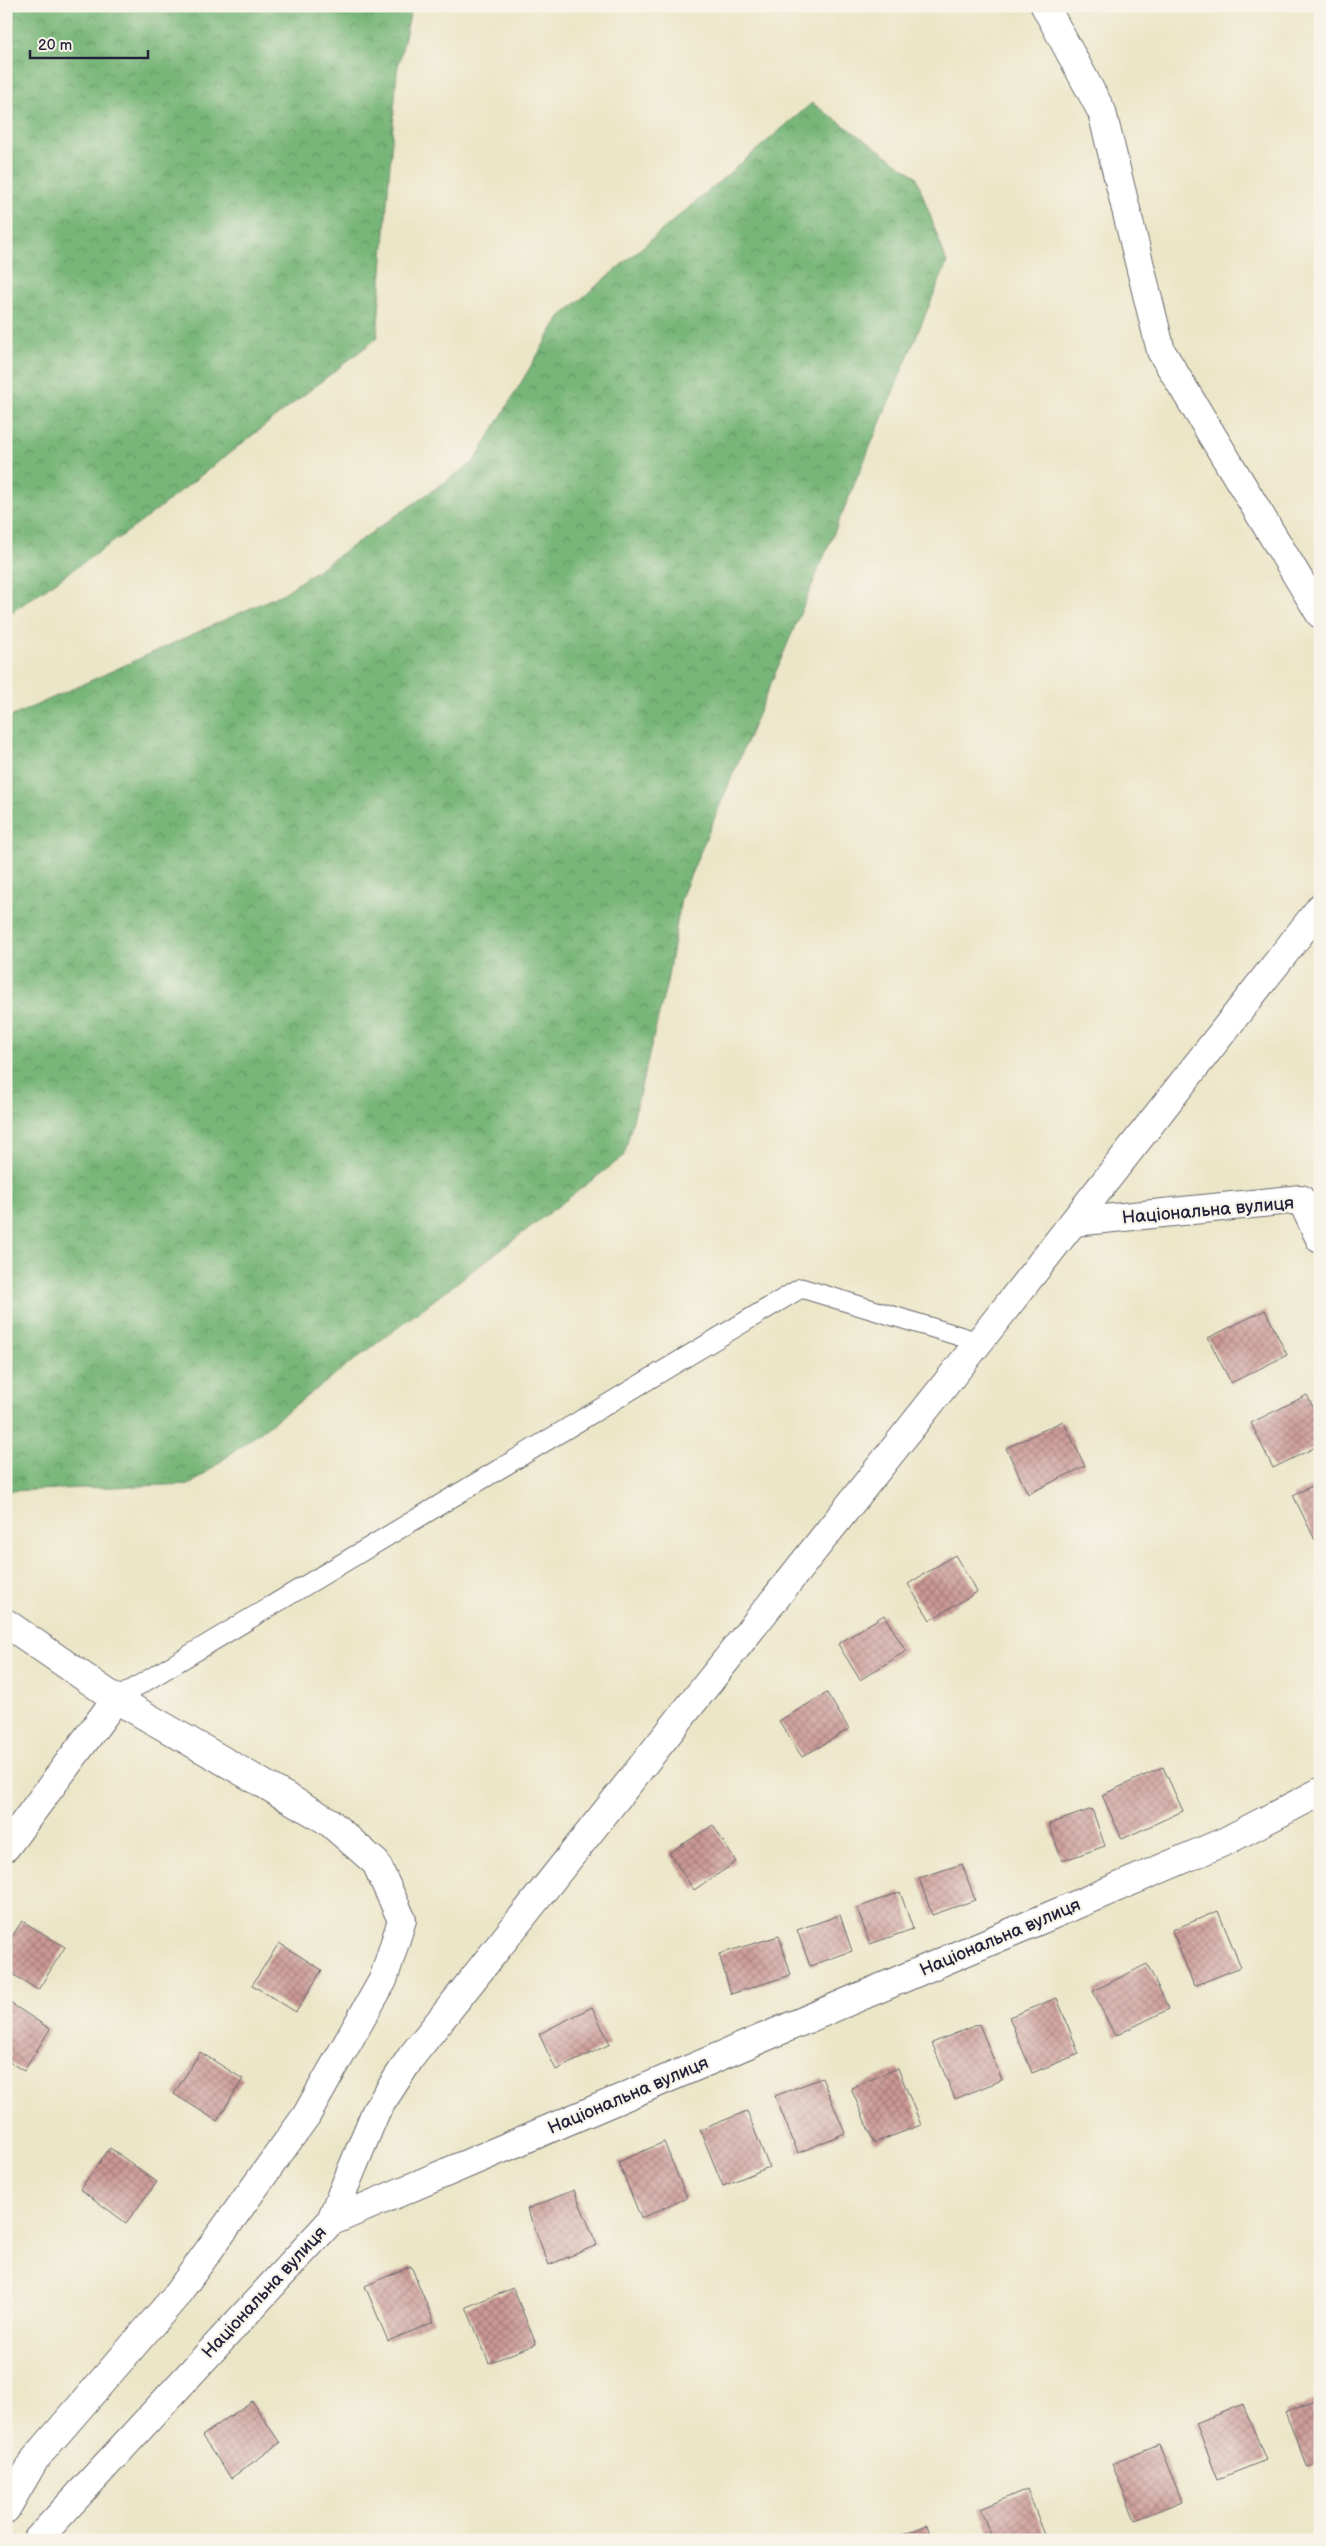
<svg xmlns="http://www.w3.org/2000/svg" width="1326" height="2546" font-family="'Balsamiq Sans',sans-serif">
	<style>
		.forest { fill: url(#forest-crowns); stroke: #4c6c5a }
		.building { fill: url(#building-cross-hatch) }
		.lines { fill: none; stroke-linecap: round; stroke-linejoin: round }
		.lane-casing { stroke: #69676c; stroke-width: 21 }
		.street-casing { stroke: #69676c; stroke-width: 30 }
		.lane { stroke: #fff; stroke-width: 19 }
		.street { stroke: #fff; stroke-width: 28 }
		.labels { text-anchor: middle; stroke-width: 4.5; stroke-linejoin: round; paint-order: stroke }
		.street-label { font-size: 18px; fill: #22223b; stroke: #f7f3e8 }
	</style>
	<defs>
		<pattern id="forest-crowns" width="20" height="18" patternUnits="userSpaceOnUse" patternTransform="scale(1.25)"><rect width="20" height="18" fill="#77b678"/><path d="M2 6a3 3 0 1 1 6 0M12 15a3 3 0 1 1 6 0" fill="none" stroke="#619464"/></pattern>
		<pattern id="building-cross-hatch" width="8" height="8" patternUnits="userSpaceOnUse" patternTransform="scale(1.25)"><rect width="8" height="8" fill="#cb9894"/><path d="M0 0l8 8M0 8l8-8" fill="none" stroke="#a47c7a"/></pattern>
	</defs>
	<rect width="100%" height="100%" fill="#f7f3e8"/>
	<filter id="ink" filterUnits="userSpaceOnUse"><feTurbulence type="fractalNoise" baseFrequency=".02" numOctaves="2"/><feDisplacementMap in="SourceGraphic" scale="10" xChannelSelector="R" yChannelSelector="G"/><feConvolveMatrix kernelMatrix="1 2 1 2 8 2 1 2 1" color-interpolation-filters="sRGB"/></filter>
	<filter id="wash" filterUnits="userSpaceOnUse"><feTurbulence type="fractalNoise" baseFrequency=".0096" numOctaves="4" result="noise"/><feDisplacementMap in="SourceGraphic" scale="20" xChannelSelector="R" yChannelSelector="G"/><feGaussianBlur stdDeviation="1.12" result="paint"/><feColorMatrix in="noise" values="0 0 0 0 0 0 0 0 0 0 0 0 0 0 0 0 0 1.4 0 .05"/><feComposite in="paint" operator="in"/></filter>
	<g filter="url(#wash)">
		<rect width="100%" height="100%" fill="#ece6c8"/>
		<!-- forest -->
		<g class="forest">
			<polygon points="6,6 412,6 397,71 377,338 136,526 6,616"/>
			<polygon points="812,103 916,176 947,263 681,898 667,982 624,1156 191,1484 6,1491 6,719 284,593 474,462 560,317"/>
		</g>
		<g id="blocks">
			<!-- building -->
			<g class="building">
				<polygon points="1265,1310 1287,1355 1231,1383 1208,1338"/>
				<polygon points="1307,1395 1320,1421 1320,1445 1273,1468 1251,1423"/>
				<polygon points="1063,1421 1085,1466 1028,1494 1006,1448"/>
				<polygon points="1320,1482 1320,1538 1315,1540 1293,1495"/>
				<polygon points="955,1555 977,1592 930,1620 908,1584"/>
				<polygon points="884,1615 906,1651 860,1680 838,1644"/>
				<polygon points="827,1693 849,1729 802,1757 779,1721"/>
				<polygon points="1163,1767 1183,1811 1122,1839 1102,1795"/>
				<polygon points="1092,1809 1105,1846 1062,1861 1049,1824"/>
				<polygon points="713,1825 736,1862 694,1890 669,1853"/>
				<polygon points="962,1864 975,1900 932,1915 919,1878"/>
				<polygon points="900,1892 913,1929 870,1944 857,1908"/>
				<polygon points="1218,1911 1241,1967 1194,1986 1172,1930"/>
				<polygon points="840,1915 852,1951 810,1966 797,1930"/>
				<polygon points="22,1921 65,1947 38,1990 6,1970 6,1946"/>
				<polygon points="779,1936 791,1975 731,1994 719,1954"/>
				<polygon points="279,1943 322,1970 296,2012 252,1985"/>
				<polygon points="1147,1964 1169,2009 1115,2036 1093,1991"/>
				<polygon points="1057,1998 1079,2054 1032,2073 1009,2017"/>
				<polygon points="7,2001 50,2029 24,2071 6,2060"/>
				<polygon points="592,2007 610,2044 556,2070 539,2034"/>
				<polygon points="979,2024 1002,2080 955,2099 932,2043"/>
				<polygon points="200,2052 243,2079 217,2121 174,2094"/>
				<polygon points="898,2068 921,2125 874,2143 851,2088"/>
				<polygon points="822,2078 845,2133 798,2153 775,2096"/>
				<polygon points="747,2111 769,2167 723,2186 700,2130"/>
				<polygon points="664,2142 687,2198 641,2218 618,2162"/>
				<polygon points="110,2148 157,2182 126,2223 80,2189"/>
				<polygon points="574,2190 597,2245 549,2265 527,2209"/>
				<polygon points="411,2266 434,2322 388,2341 365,2286"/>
				<polygon points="513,2288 536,2344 489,2363 466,2307"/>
				<polygon points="1320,2398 1320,2463 1308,2468 1285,2412"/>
				<polygon points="252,2401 280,2443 231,2478 202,2436"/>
				<polygon points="1243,2404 1266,2460 1218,2479 1196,2423"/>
				<polygon points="1159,2445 1182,2501 1135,2520 1112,2464"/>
				<polygon points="1027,2489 1047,2540 993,2540 980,2509"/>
				<polygon points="927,2525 932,2540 891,2540"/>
			</g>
		</g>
	</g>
	<g filter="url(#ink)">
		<use href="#blocks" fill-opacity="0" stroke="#69676c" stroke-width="1"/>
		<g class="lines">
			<!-- lane casing -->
			<g class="lane-casing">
				<polyline id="lane" points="116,1699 801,1288 979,1342"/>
			</g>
			<!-- street casing -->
			<g class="street-casing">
				<g id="street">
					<polyline points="1045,6 1102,112 1161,351 1320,614"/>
					<polyline points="1074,1222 1301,1199 1320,1239"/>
					<polyline points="6,1623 116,1699 328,1821 376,1863 402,1920 383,1980 306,2116 175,2297 35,2459 6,2509"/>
					<polyline points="6,1847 116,1699"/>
					<polyline points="330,2222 376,2111 411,2057 979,1342 1320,908"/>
					<polyline points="37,2540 330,2222 1226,1841 1320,1792"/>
				</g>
			</g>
			<!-- lane -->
			<use href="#lane" class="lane"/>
			<!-- street -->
			<use href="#street" class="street"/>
		</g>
	</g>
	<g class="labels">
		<!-- street labels -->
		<g class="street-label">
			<text transform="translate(1208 1210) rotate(-5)" y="6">Національна вулиця</text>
			<text transform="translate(1000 1937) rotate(-23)" y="6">Національна вулиця</text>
			<text transform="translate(628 2095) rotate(-23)" y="6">Національна вулиця</text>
			<text transform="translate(264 2292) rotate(-47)" y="6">Національна вулиця</text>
		</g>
	</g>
	<!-- margin -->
	<rect width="1326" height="2546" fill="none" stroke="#f7f3e8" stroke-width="25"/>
	<!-- scale -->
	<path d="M30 50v8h118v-8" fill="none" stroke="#22223b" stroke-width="2.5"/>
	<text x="38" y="50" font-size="15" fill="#22223b" stroke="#f7f3e8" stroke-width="4" paint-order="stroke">20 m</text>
</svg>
